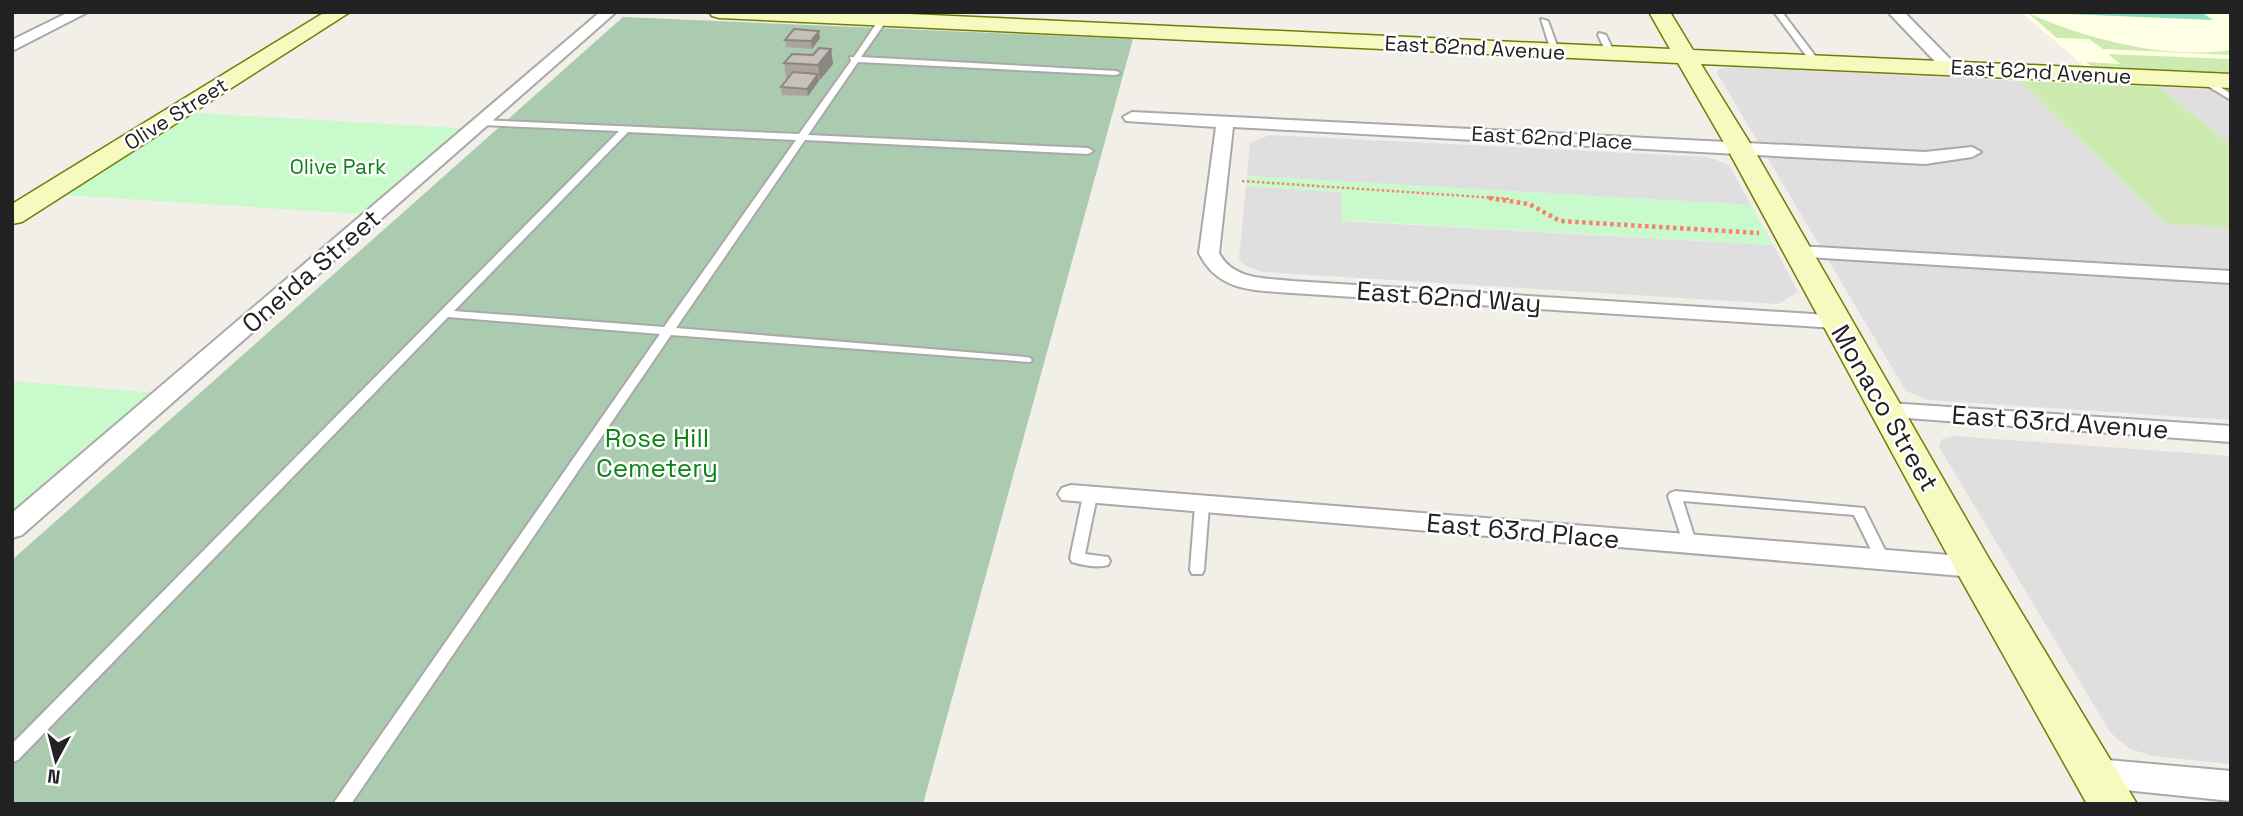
<svg xmlns="http://www.w3.org/2000/svg" width="2243" height="816" font-family="'Space Grotesk',sans-serif">
	<style>
		.residential { fill: #e0dfdf }
		.education { fill: #ffffe5 }
		.grass { fill: #cdebb0 }
		.cemetery { fill: #aacbaf }
		.park { fill: #c8facc }
		.pitch { fill: #88e0be }
		.lines { fill: none; stroke-linecap: round; stroke-linejoin: round }
		.lane-casing { stroke: #a9a9a9; stroke-width: 4 }
		.street-casing { stroke: #a9a9a9; stroke-width: 4 }
		.secondary-casing { stroke: #707d05; stroke-width: 3 }
		.path-far1 { stroke: #fa8072; stroke-width: 2.5; stroke-dasharray: 2.5 2.5; stroke-linecap: butt }
		.path { stroke: #fa8072; stroke-width: 4.5; stroke-dasharray: 3.5 3.5; stroke-linecap: butt }
		.lane { fill: #fff; fill-rule: evenodd }
		.street { fill: #fff; fill-rule: evenodd }
		.secondary { fill: #f7fabf; fill-rule: evenodd }
		.wall { fill: #aba49e }
		.shaded-wall { fill: #8b8681 }
		.building { fill: #c7bfb8; stroke: #8b8681; stroke-width: 2 }
		.labels { text-anchor: middle; stroke-width: 5; stroke-linejoin: round; paint-order: stroke }
		.far-street-label { font-size: 21px; fill: #222; stroke: #fff }
		.far-park-label { font-size: 21px; fill: #0c8416; stroke: #fff }
		.street-label { font-size: 26px; fill: #222; stroke: #fff }
		.park-label { font-size: 26px; fill: #0c8416; stroke: #fff }
	</style>
	<rect width="100%" height="100%" fill="#f2efe9"/>
	<!-- residential -->
	<g class="residential">
		<polygon points="1731,67 2020,81 2167,224 2231,228 2231,420 1928,400 1906,391 1717,73 1719,69"/>
		<polygon points="2159,87 2231,90 2231,145"/>
		<polygon points="1270,135 1708,157 1729,165 1751,205 1247,176 1250,143"/>
		<polygon points="1246,186 1341,192 1342,221 1773,245 1798,292 1778,304 1263,272 1246,266 1239,259"/>
		<polygon points="1955,436 2231,456 2231,764 2152,756 2128,748 2110,732 1939,447 1942,439"/>
	</g>
	<!-- education -->
	<polygon class="education" points="2021,12 2231,12 2231,74 2085,67"/>
	<!-- grass -->
	<g class="grass">
		<path d="M 2028,13 C 2085,39 2167,60 2231,50 L 2231,55 L 2103,49 L 2089,39 L 2057,38 Z"/>
		<polygon points="2108,54 2231,59 2231,73 2091,66 2086,62 2120,64"/>
		<polygon points="2020,81 2159,87 2231,145 2231,228 2167,224"/>
	</g>
	<!-- cemetery -->
	<polygon class="cemetery" points="623,17 1133,39 923,804 12,804 12,560"/>
	<!-- park -->
	<g class="park">
		<polygon points="179,112 475,129 376,215 48,194"/>
		<polygon points="1247,176 1751,205 1773,245 1342,220 1341,192 1246,186"/>
		<polygon points="12,381 169,394 12,528"/>
	</g>
	<!-- pitch -->
	<polygon class="pitch" points="2066,12 2201,12 2213,20 2068,14"/>
	<g class="lines">
		<!-- lane casing -->
		<g class="lane-casing">
			<g id="lane">
				<polygon points="1774,12 1782,12 1819,61 1819,65 1813,65"/>
				<path d="M 880,18 L 887,20 L 861,57 L 1116,71 L 1120,73 L 1116,75 L 858,62 L 808,135 L 1088,148 L 1093,151 L 1088,154 L 805,140 L 676,328 L 1026,357 L 1030,358 L 1032,360 L 1030,362 L 671,335 L 351,804 L 333,804 L 660,334 L 448,317 L 18,760 L 12,762 L 12,744 L 619,131 L 482,125 L 479,124 L 479,120 L 799,134 L 851,61 L 850,57 L 854,57 ZM 628,132 L 796,140 L 664,327 L 454,311 Z"/>
				<polygon points="1541,19 1548,21 1559,51 1558,53 1551,51"/>
				<polygon points="1599,33 1606,35 1615,54 1614,56 1607,54 1598,35"/>
				<polygon points="2201,78 2207,78 2231,94 2231,100 2201,82"/>
				<path d="M 1090,491 L 1095,493 L 1097,496 L 1085,554 L 1108,557 L 1110,561 L 1108,565 C 1098,568 1082,565 1072,562 L 1070,558 L 1083,496 L 1085,493 Z"/>
				<polygon points="1675,491 1864,508 1890,560 1888,564 1878,564 1854,515 1683,501 1697,545 1695,549 1685,549 1668,496 1670,493"/>
				<polygon points="1202,500 1207,502 1209,505 1204,570 1202,574 1192,574 1190,570 1195,505 1197,502"/>
			</g>
		</g>
		<!-- street casing -->
		<g class="street-casing">
			<g id="street">
				<polygon points="69,12 88,12 12,51 12,40"/>
				<polygon points="600,12 616,12 22,535 12,538 12,513"/>
				<polygon points="1888,12 1904,12 1956,65 1958,68 1956,71 1944,71"/>
				<path d="M 1132,112 L 1925,152 L 1972,147 L 1981,152 L 1972,157 L 1925,164 L 1233,127 L 1219,253 C 1233,280 1265,278 1292,281 L 1843,316 L 1846,321 L 1843,326 L 1835,328 L 1292,293 C 1254,290 1218,292 1199,253 L 1216,127 L 1126,121 L 1123,117 Z"/>
				<polygon points="1798,246 2231,271 2231,283 1791,256 1788,252 1791,248"/>
				<polygon points="1889,403 2231,426 2231,442 1880,416 1877,411 1880,406"/>
				<polygon points="1071,485 1974,557 1984,560 1988,567 1984,574 1974,577 1062,500 1058,494 1062,488"/>
				<polygon points="2096,759 2231,771 2231,801 2096,787 2084,783 2079,773 2084,763"/>
			</g>
		</g>
		<!-- secondary casing -->
		<g class="secondary-casing">
			<g id="secondary">
				<polygon points="325,12 350,12 22,222 12,224 12,204"/>
				<polygon points="709,12 865,12 1670,49 1649,12 1670,12 1693,50 2231,74 2231,88 1701,64 1753,148 1988,557 2137,804 2087,804 1954,567 1727,148 1678,63 719,18 712,16"/>
			</g>
		</g>
		<!-- path-far1 -->
		<polyline class="path-far1" points="1242,181 1511,199"/>
		<!-- path -->
		<polyline class="path" points="1489,198 1529,204 1560,221 1759,233"/>
		<!-- lane -->
		<use href="#lane" class="lane"/>
		<!-- street -->
		<use href="#street" class="street"/>
		<!-- secondary -->
		<use href="#secondary" class="secondary"/>
	</g>
	<!-- wall -->
	<g class="wall">
		<polygon points="820,38 812,49 786,47 785,40"/>
		<polygon points="831,49 833,64 820,80 819,80 819,81 808,96 782,95 781,87 788,78 786,78 784,63"/>
	</g>
	<!-- shaded-wall -->
	<g class="shaded-wall">
		<polygon points="819,31 820,38 812,49 811,41"/>
		<polygon points="831,49 833,64 820,80 818,65"/>
		<polygon points="818,74 819,81 808,96 807,89"/>
	</g>
	<!-- building -->
	<g class="building">
		<polygon points="794,29 819,31 811,41 785,40"/>
		<polygon points="819,48 831,49 818,65 784,63 792,54 813,55"/>
		<polygon points="793,72 818,74 807,89 781,87"/>
	</g>
	<g class="labels">
		<!-- far-street labels -->
		<g class="far-street-label">
			<text transform="translate(1475 48) rotate(3)" y="7">East 62nd Avenue</text>
			<text transform="translate(2041 72) rotate(3)" y="7">East 62nd Avenue</text>
			<text transform="translate(176 114) rotate(-32)" y="7">Olive Street</text>
			<text transform="translate(1552 138) rotate(3)" y="7">East 62nd Place</text>
		</g>
		<!-- far-park labels -->
		<g class="far-park-label">
			<text x="338" y="174">Olive Park</text>
		</g>
		<!-- street labels -->
		<g class="street-label">
			<text transform="translate(311 271) rotate(-41)" y="9">Oneida Street</text>
			<text transform="translate(1449 297) rotate(4)" y="9">East 62nd Way</text>
			<text transform="translate(1885 408) rotate(60)" y="9">Monaco Street</text>
			<text transform="translate(2060 422) rotate(4)" y="9">East 63rd Avenue</text>
			<text transform="translate(1523 531) rotate(5)" y="9">East 63rd Place</text>
		</g>
		<!-- park labels -->
		<g class="park-label">
			<text x="657" y="447">Rose Hill<tspan x="657" dy="30">Cemetery</tspan></text>
		</g>
	</g>
	<!-- border -->
	<rect width="2243" height="816" fill="none" stroke="#222222" stroke-width="28"/>
	<!-- north arrow -->
	<g transform="translate(56 760) rotate(187)" stroke="#ffffff" stroke-width="5" paint-order="stroke">
	<path d="M0-5L12 26L0 18L-12 26Z" fill="#222222"/>
	<text y="-10" font-size="19" font-weight="bold" text-anchor="middle" fill="#222222">N</text>
	</g>
</svg>
